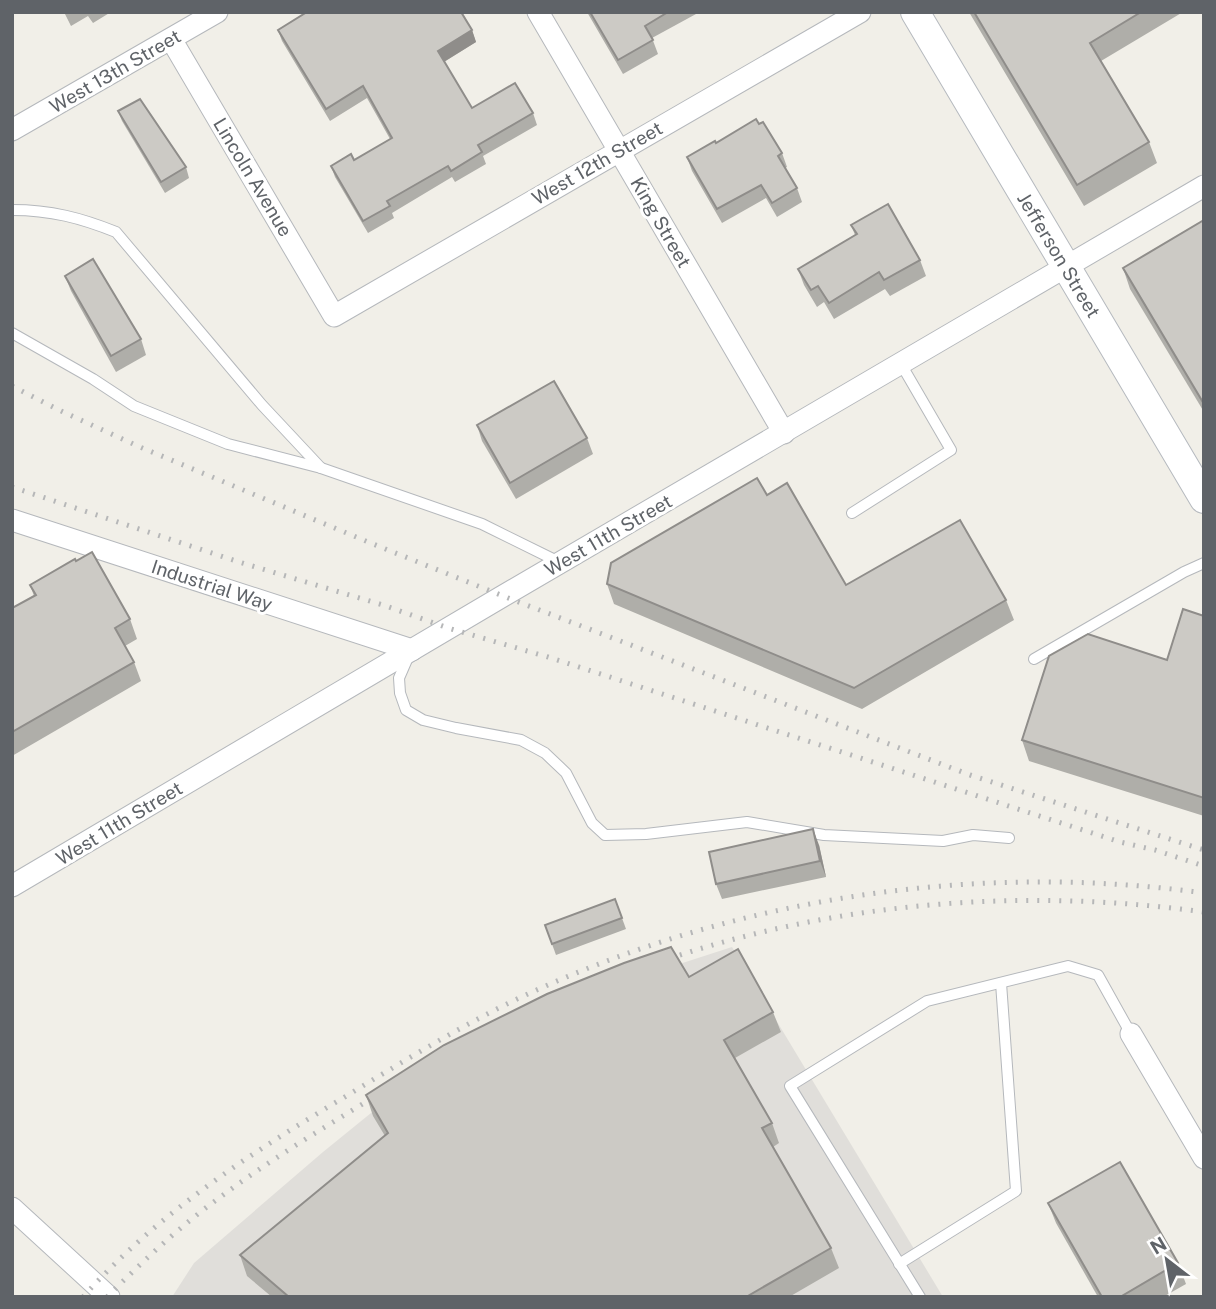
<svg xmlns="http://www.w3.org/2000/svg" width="1216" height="1309" font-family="'Public Sans',sans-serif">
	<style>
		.industrial { fill: #e0deda }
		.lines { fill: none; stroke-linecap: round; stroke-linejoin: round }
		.lane-casing { stroke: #b5b8bc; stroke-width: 12 }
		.street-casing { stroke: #b5b8bc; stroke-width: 23 }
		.secondary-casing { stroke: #b6babf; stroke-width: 30 }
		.lane { stroke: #fff; stroke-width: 10 }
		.street { stroke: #fff; stroke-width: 21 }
		.secondary { stroke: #fff; stroke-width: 28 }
		.rail { stroke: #b6b7b8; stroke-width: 5; stroke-dasharray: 2 9; stroke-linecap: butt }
		.wall { fill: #afaea9 }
		.shaded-wall { fill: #8f8d8a }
		.building { fill: #cccac5; stroke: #8f8d8a; stroke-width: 2 }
		.labels { text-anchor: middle; stroke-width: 6; stroke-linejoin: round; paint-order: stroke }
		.street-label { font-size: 19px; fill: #5f6368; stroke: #fff }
	</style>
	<rect width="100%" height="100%" fill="#f1efe8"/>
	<!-- industrial -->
	<polygon class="industrial" points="732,947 943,1297 172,1297 194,1263 323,1152 371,1113 454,1061 630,980"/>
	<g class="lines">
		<!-- lane casing -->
		<g class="lane-casing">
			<g id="lane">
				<path d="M 12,210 C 51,210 81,218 116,232 L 262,405 L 321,468"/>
				<polyline points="12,333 93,379 134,406 228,444 321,468 482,524 561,563"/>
				<polyline points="852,513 951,450 901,364"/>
				<polyline points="409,655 399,678 400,693 406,710 423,720 456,728 521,740 545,753 566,773 592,823 605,835 646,834 747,822 824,835 943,841 973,835 1009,838"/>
				<polyline points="1034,659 1184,572 1204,563"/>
				<polyline points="899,1264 1016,1191 1001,983"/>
				<polyline points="920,1297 790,1086 927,1001 1068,966 1098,975 1131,1034"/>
			</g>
		</g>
		<!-- street casing -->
		<g class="street-casing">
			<g id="street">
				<polyline points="538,12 784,433"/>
				<polyline points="171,39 334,316 860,12"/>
				<polyline points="12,130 217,12"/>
				<polyline points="12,520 412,650"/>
				<polyline points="12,886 503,596 1204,186"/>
				<polyline points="1131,1034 1204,1158"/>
				<polyline points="12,1208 109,1297"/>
			</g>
		</g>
		<!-- secondary casing -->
		<g class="secondary-casing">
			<polyline id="secondary" points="915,12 1204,499"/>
		</g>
		<!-- lane -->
		<use href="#lane" class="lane"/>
		<!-- street -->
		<use href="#street" class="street"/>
		<!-- secondary -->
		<use href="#secondary" class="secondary"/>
		<!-- rail -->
		<g class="rail">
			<polyline points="12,386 61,411 140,447 373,544 503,596 970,775 1204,850"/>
			<polyline points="12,487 239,562 383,605 448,628 548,657 1120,842 1155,850 1204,866"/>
			<path d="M 659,962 C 833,902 1022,887 1204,912"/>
			<path d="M 83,1297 C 157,1214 249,1154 343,1098 C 399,1064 455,1029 515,1000 C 727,899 972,861 1204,893"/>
			<path d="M 107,1297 C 142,1262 179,1227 219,1198 C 271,1159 328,1125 384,1091"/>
		</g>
	</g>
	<!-- wall -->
	<g class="wall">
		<polygon points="64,12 111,12 93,23 88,16 71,26"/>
		<polygon points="307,12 462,12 472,30 476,42 444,62 472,108 533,113 537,125 483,156 486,164 455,182 452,177 392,213 394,218 368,233 335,177 331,166 354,160 390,139 367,98 330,121 282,41 278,30"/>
		<polygon points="587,12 696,12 696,14 652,38 658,54 623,74"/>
		<polygon points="969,12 1183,12 1101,61 1149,142 1157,163 1084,206"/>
		<polygon points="118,111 186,167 189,178 165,193 122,121"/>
		<polygon points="759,124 782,153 787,167 785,168 797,188 802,202 777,217 766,198 722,223 692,171 687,157 716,143"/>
		<polygon points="1204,220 1204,412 1130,289 1123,268"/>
		<polygon points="851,225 920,260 926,276 890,296 885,289 834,319 824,302 817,307 804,285 798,269 855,235"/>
		<polygon points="65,276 141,339 146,355 116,372 71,291"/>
		<polygon points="477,425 587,438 593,454 516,499 482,441"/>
		<polygon points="767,495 846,585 1006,600 1014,620 862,709 614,604 607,584"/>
		<polygon points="76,561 130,619 137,639 125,646 134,662 141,681 12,756 12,608 34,596 30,585"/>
		<polygon points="1204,616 1204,816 1029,761 1022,740 1167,660"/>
		<polygon points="819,845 826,877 722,899 716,884"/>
		<polygon points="615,899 626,929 556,955 545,925"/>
		<polygon points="689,977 773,1012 781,1032 735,1058 772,1123 779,1143 773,1147 831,1248 839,1268 789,1297 272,1297 247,1276 240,1255 385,1136 373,1116 366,1095"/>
		<polygon points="1048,1203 1178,1263 1186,1284 1163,1297 1098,1297 1056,1223"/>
	</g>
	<!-- shaded-wall -->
	<g class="shaded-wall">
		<polygon points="472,30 476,42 442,63 438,51"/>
		<polygon points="813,829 819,845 826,877 820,861"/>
	</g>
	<!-- building -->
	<g class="building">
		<polygon points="307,12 461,12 472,30 438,51 472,108 515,83 533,113 478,145 482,152 451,171 448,166 387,201 390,206 363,221 331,166 351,154 354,160 392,138 363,86 326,109 278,30"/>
		<polygon points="590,12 668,12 645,26 653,40 618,60"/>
		<polygon points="974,12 1141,12 1090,43 1149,142 1077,185"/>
		<polygon points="140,99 186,167 161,182 118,111"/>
		<polygon points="756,119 759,124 763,122 782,153 778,156 797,188 772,203 761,185 717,209 687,157 715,141 716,143"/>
		<polygon points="888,204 920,260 884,280 879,272 829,303 818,286 811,290 798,269 857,234 851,225"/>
		<polygon points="1204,220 1204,404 1123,268"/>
		<polygon points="93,259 141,339 111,356 65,276"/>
		<polygon points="554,381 587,438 510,483 477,425"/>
		<polygon points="757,478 767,495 787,483 846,585 960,520 1006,600 854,688 607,584 611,563"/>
		<polygon points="92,552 130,619 115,628 134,662 12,732 12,608 36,595 30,585 75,559 76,561"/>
		<polygon points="1183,609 1204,616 1204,798 1022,740 1049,656 1088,634 1167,660"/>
		<polygon points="813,829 820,861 716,884 709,852"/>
		<polygon points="615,899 622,918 552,944 545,925"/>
		<polygon points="671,947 689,977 738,949 773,1012 724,1040 772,1123 762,1128 831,1248 746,1297 289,1297 240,1255 388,1133 366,1095 444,1045 547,994 624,963"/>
		<polygon points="1120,1162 1178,1263 1120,1297 1102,1297 1048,1203"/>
	</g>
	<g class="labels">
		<!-- street labels -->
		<g class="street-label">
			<text transform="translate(115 71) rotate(-30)" y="7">West 13th Street</text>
			<text transform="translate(597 163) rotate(-30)" y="7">West 12th Street</text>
			<text transform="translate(253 177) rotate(59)" y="7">Lincoln Avenue</text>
			<text transform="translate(661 222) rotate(60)" y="7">King Street</text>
			<text transform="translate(1059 255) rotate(59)" y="7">Jefferson Street</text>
			<text transform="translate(608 535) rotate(-30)" y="7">West 11th Street</text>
			<text transform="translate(212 585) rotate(18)" y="7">Industrial Way</text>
			<text transform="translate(119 823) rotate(-31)" y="7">West 11th Street</text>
		</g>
	</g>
	<!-- border -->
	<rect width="1216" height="1309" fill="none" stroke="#5f6368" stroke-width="28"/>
	<!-- north arrow -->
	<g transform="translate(1167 1260) rotate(329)" stroke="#ffffff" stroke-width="5" paint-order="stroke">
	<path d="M0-5L12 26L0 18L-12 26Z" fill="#5f6368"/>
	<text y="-10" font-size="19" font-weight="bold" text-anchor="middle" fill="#5f6368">N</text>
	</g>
</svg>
